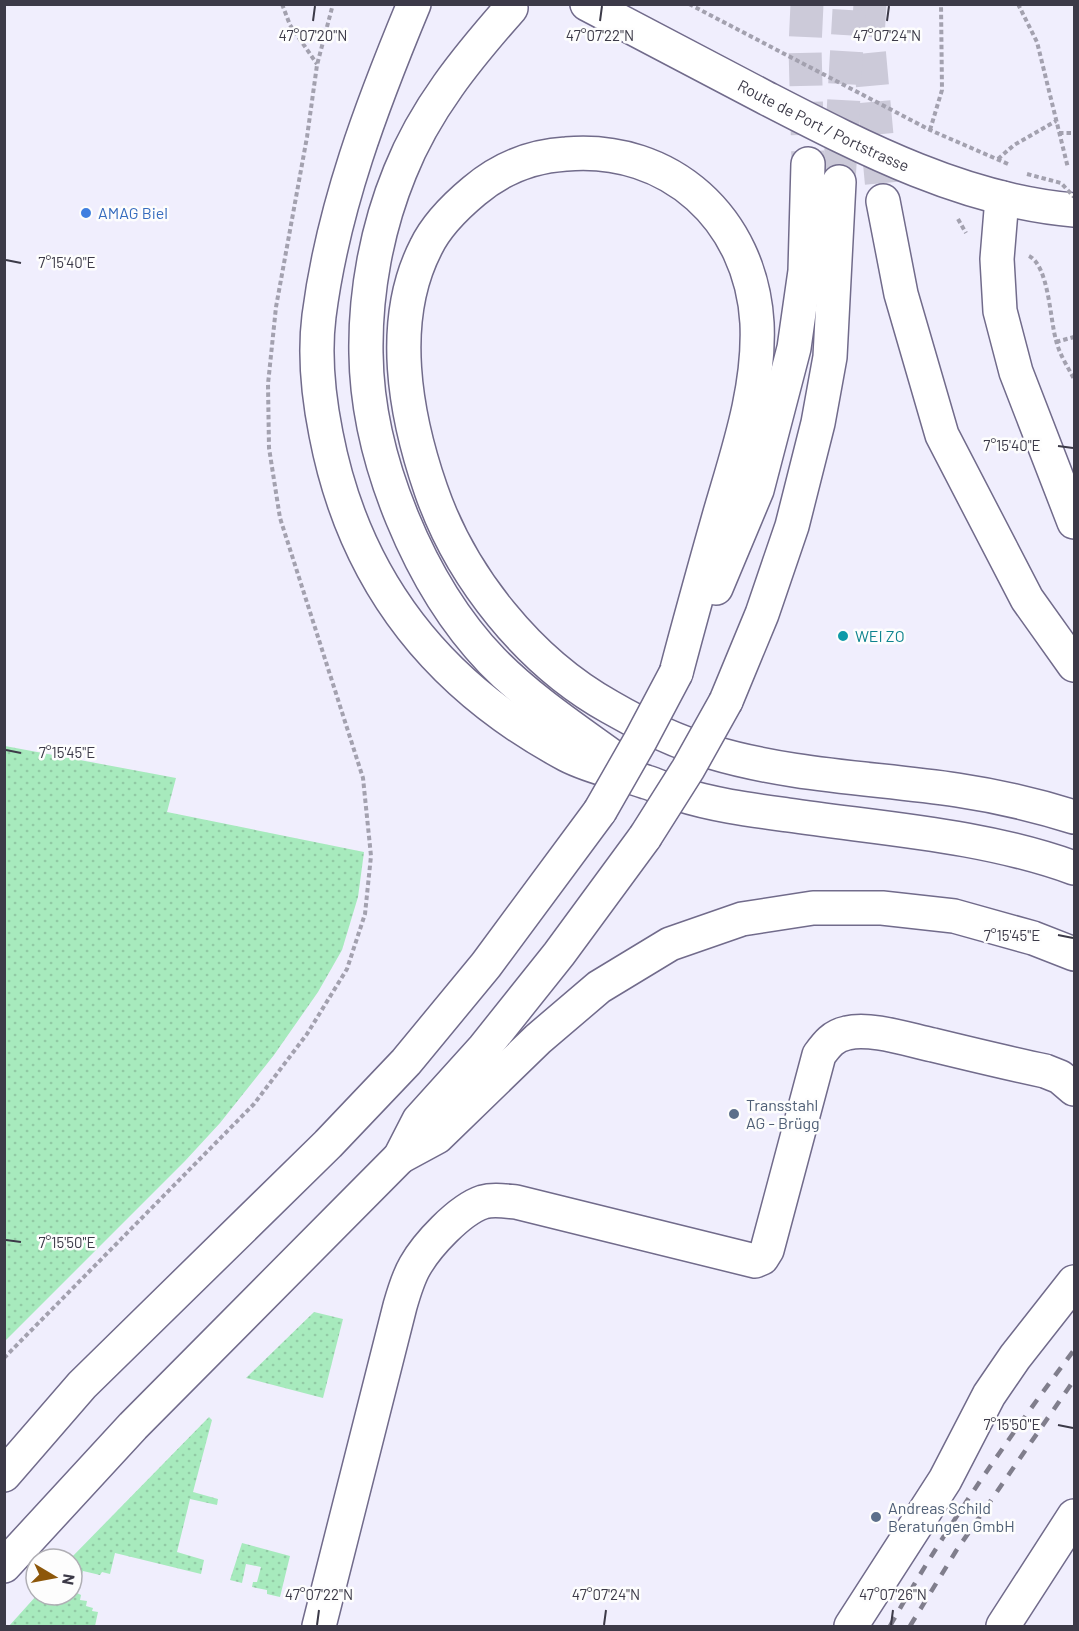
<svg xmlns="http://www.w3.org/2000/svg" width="1079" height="1631" font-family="Barlow,sans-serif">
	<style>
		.grass { fill: url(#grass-dots) }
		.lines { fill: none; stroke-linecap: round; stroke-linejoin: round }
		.highway-tunnel { stroke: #cccad9; stroke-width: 33; stroke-dasharray: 33 16; stroke-linecap: butt }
		.minor-casing { stroke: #716b8b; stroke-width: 36 }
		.major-casing { stroke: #716b8b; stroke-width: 36 }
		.highway-casing { stroke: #716b8b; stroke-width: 36 }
		.path { stroke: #a3a1af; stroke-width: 4; stroke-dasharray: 4.5 3; stroke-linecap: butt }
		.minor { stroke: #fff; stroke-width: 33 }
		.major { stroke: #fff; stroke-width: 33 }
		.highway { stroke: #fff; stroke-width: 33 }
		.rail { stroke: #807e8c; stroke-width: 4.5; stroke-dasharray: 10 10; stroke-linecap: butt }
		.highway-bridge-casing { stroke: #716b8b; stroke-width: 36; stroke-linecap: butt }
		.path-bridge { stroke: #a3a1af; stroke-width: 4; stroke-dasharray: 4.5 3; stroke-linecap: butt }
		.highway-bridge { stroke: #fff; stroke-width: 33 }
		.ticks { fill: none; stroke: #3c3a48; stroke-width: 2 }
		.shop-dot { fill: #3f7fe0; stroke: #fdfdfd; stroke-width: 2 }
		.culture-dot { fill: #0f9aa8; stroke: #fdfdfd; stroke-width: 2 }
		.service-dot { fill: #5c6f8a; stroke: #fdfdfd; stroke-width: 2 }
		.labels { text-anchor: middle; stroke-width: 5; stroke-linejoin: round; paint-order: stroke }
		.street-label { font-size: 16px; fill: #3c3a48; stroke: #fdfdfd }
		.shop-label { font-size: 16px; fill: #366cbe; stroke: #fdfdfd; text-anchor: start }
		.culture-label { font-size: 16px; fill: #0d838f; stroke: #fdfdfd; text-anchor: start }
		.service-label { font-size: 16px; fill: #4e5e75; stroke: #fdfdfd; text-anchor: start }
		.ticks-label { font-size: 15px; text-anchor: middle; fill: #3c3a48; stroke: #fdfdfd; stroke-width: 5; stroke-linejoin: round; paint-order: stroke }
	</style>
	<defs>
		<pattern id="grass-dots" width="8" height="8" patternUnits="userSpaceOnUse" patternTransform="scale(1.5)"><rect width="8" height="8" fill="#a7eabd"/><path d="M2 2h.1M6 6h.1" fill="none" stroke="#91c9a4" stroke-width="1.8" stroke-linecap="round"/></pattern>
	</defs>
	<rect width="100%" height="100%" fill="#f0eefd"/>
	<!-- grass -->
	<g class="grass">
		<polygon points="5,746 176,778 167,812 364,852 358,897 342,950 318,992 274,1055 220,1123 185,1161 5,1341"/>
		<polygon points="314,1312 343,1319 323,1398 246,1378"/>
		<polygon points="209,1417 212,1420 193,1492 218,1499 217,1505 190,1499 177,1552 204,1560 201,1574 115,1553 110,1574 102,1572 100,1575 83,1571 77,1593 81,1595 80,1600 87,1601 86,1606 93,1608 92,1611 98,1612 95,1626 9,1626 37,1595 72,1595 72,1559 70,1559"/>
		<polygon points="242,1543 290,1556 280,1597 267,1594 267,1590 252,1587 253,1582 257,1582 261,1567 246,1564 242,1583 230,1580"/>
	</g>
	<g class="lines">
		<!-- highway-tunnel -->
		<g class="highway-tunnel">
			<polyline points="807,4 805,47 808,164"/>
			<polyline points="870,4 868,37 883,201"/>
			<polyline points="839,182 849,10"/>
		</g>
		<!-- minor casing -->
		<g class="minor-casing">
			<g id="minor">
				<path d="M 319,1626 L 400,1306 C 404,1292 408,1278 415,1266 C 427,1245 459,1210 483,1202 C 493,1199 505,1201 516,1202 L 755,1261 L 762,1258 L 767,1250 L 819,1055 C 827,1044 833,1036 847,1033 C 870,1027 909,1040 933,1045 C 970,1054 1007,1063 1045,1071 L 1060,1077 L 1074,1089"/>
				<polyline points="851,1626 945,1480 989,1395 1015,1357 1074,1282"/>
			</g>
		</g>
		<!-- major casing -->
		<g class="major-casing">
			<g id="major">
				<path id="s1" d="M 587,4 C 646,35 705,66 764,97 C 861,147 964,201 1074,210"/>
				<polyline points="1003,1626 1074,1516"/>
			</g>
		</g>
		<!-- highway casing -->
		<g class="highway-casing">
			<g id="highway">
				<path d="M 414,4 C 372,105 333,207 319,316 C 314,356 318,394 326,434 C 354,580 436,685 567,755 C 592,768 621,773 646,782 C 657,785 668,791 679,794 C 713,805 752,810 788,815 C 884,829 983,835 1074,868"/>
				<path d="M 511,8 C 467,58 425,109 400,172 C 377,228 365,292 366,353 C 367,458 420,586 492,661 C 531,701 579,732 624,765"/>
				<polyline points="1002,198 997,259 1000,311 1016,372 1074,522"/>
				<polyline points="883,201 901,294 942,435 1027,599 1074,665"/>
				<polyline points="716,588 757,490 794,348 805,271 808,164"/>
				<path d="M 676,673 C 690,620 705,566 720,513 C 738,451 760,388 757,323 C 751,219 670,145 566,154 C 532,156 500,169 474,191 C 456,206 436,226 426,247 C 388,321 405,415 431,490 C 461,577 529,662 610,707 C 641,725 677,742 711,752 C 791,776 875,778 957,790 C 997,796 1036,805 1074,817"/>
				<polyline points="726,701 762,614 792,526 818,423 830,357 839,182"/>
				<polyline points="400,1157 437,1137 538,1039 599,987 670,944 742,919 813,908 882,908 954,916 1033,938 1074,954"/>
				<polyline points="4,1475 82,1385 328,1144 406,1062 486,965 600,811"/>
				<polyline points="4,1566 133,1426 400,1157 419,1120 484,1048 559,954 645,837"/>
			</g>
		</g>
		<!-- path -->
		<g class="path">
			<polyline points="282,4 290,25 317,64"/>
			<polyline points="689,4 930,130 1008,164"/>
			<polyline points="1018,4 1037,42 1068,168"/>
			<polyline points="930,130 942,90 941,4"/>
			<polyline points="1059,133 1074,133"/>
			<polyline points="998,159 1014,145 1056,121"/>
			<polyline points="958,219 966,233"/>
			<path d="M 1029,256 C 1049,266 1050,320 1056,340 C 1059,354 1068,367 1074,379"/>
			<polyline points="1056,342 1074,337"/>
			<polyline points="4,1358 254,1104 307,1034 347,969 365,914 371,856 363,778 280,518 269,448 268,384 276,307 307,137 317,65 333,4"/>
		</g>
		<!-- minor -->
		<use href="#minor" class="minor"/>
		<!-- major -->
		<use href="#major" class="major"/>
		<!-- highway -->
		<use href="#highway" class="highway"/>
		<!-- rail -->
		<g class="rail">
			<path d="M 890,1626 C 944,1530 1008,1438 1074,1350"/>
			<polyline points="910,1626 956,1551 1074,1380"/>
		</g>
		<!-- highway-bridge casing -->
		<g class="highway-bridge-casing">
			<g id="highway-bridge">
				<polyline points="600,811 640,741 676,673"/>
				<polyline points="645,837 688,769 726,701"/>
			</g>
		</g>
		<!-- path-bridge -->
		<polyline class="path-bridge" points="1027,174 1061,183 1074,197"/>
		<!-- highway-bridge -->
		<use href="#highway-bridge" class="highway-bridge"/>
	</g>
	<!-- ticks -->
	<path class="ticks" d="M 313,21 L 315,6M 600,21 L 602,6M 887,21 L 889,6M 6,260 L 21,263M 1058,446 L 1073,448M 6,750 L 21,753M 1058,935 L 1073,938M 6,1240 L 21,1242M 1058,1425 L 1073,1428M 317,1625 L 319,1610M 604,1625 L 606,1610M 891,1625 L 893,1610"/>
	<!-- markers -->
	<circle class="shop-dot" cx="86" cy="213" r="6"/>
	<circle class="culture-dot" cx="843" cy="636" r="6"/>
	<g class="service-dot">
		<circle cx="734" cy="1114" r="6"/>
		<circle cx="876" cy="1517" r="6"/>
	</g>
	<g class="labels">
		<!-- street labels -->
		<g class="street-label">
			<text dy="6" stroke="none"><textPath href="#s1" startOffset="266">Route de Port / Portstrasse</textPath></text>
		</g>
		<!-- shop labels -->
		<g class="shop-label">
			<text x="98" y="219">AMAG Biel</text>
		</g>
		<!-- culture labels -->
		<g class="culture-label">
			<text x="855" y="642">WEI ZO</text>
		</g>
		<!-- service labels -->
		<g class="service-label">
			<text x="746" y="1111">Transstahl<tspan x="746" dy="18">AG - Brügg</tspan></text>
			<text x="888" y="1514">Andreas Schild<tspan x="888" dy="18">Beratungen GmbH</tspan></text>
		</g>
	</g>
	<g class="ticks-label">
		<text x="313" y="41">47°07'20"N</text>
		<text x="600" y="41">47°07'22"N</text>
		<text x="887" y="41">47°07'24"N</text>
		<text x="67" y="268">7°15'40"E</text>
		<text x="1012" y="451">7°15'40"E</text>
		<text x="67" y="758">7°15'45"E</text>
		<text x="1012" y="941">7°15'45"E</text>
		<text x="67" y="1248">7°15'50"E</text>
		<text x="1012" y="1430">7°15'50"E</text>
		<text x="319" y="1600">47°07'22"N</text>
		<text x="606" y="1600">47°07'24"N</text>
		<text x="893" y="1600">47°07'26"N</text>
	</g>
	<!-- border -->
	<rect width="1079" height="1631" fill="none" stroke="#3c3a48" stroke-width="12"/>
	<!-- north arrow -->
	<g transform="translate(54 1577) rotate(100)"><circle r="28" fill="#fdfdfd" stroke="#b0afb5" stroke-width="1.5"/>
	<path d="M0-4.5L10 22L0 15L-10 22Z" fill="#8d570a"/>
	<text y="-9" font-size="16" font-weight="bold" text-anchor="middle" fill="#3c3a48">N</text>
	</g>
</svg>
